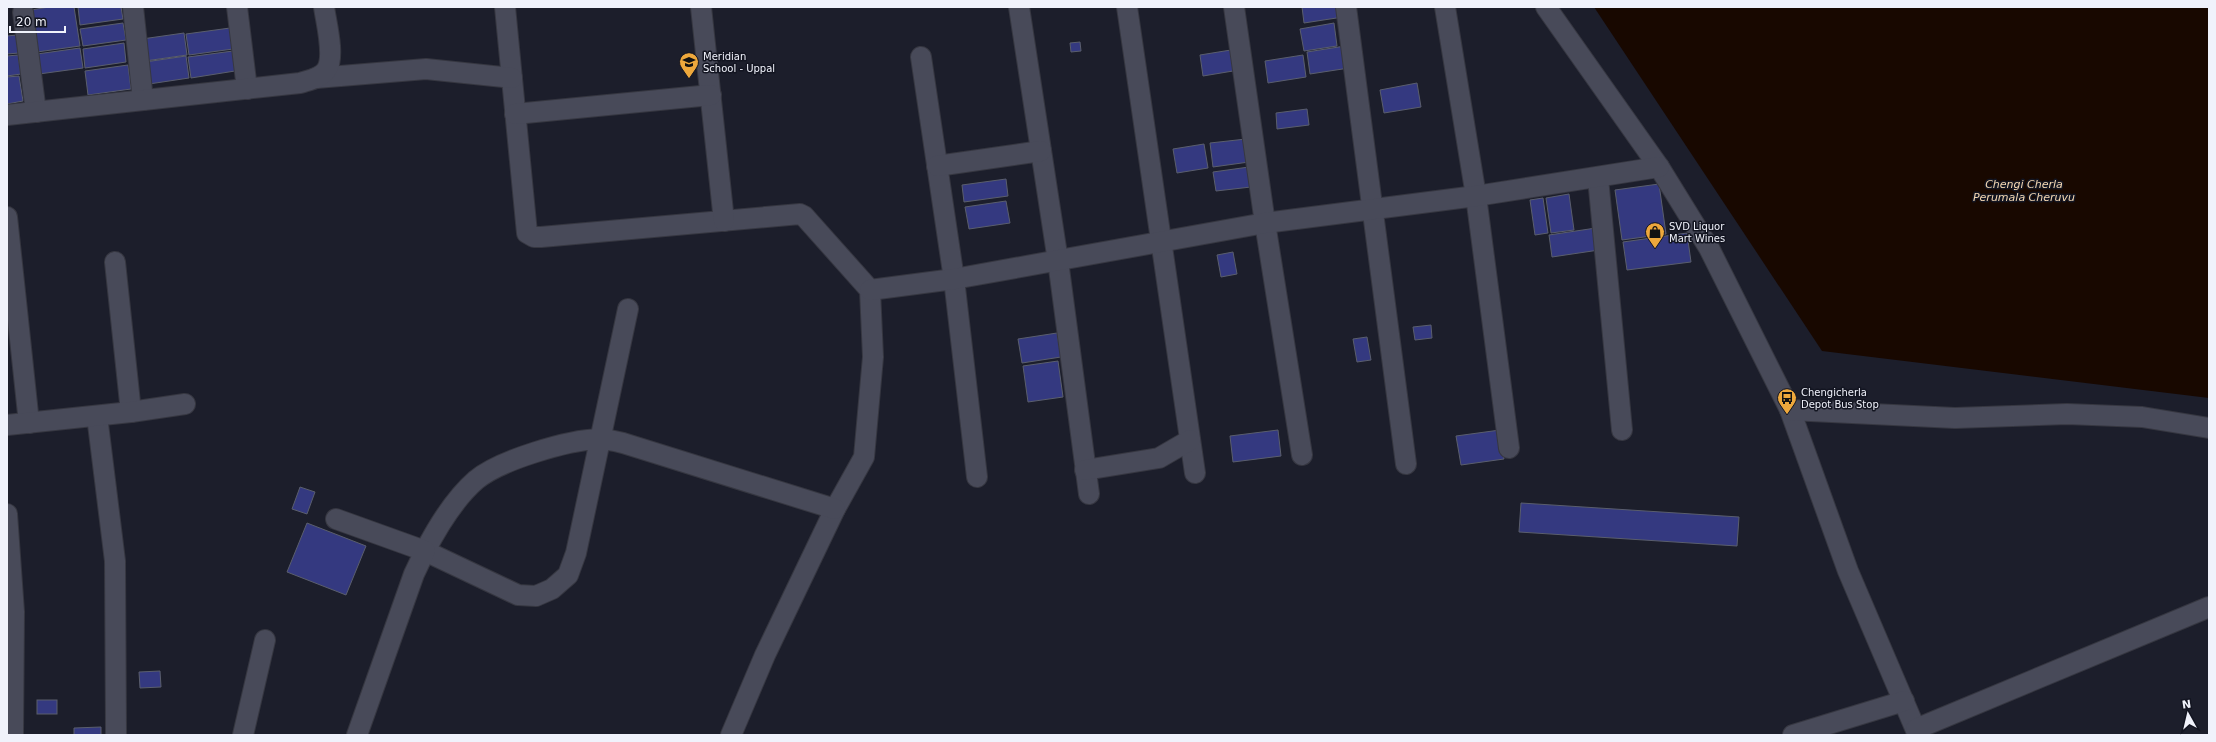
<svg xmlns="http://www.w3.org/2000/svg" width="2216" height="742" font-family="'DejaVu Sans',sans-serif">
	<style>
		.water { fill: #180800 }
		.building { fill: #343980; stroke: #5a5e6d }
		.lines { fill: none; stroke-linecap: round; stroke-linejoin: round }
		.minor-casing { stroke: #363741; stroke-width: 22 }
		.minor { stroke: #484a59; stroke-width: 20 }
		.labels { text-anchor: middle; stroke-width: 3; stroke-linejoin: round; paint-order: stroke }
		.poi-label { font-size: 10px; fill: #f0f2fb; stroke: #131521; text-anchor: start }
		.water-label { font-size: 11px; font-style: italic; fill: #f5d8b3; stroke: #131521 }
	</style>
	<rect width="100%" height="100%" fill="#1c1e2b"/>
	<!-- water -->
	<polygon class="water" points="1594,7 2209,7 2209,398 1822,351"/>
	<!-- building -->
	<g class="building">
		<polygon points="49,7 74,7 80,46 37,52 31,10"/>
		<polygon points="78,7 121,7 123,19 80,25"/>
		<polygon points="1302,7 1341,7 1343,17 1304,23"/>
		<polygon points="123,23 126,40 83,46 80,29"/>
		<polygon points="1334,23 1337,46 1304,51 1300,29"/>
		<polygon points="230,28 233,49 189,55 186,34"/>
		<polygon points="184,33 187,55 145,61 142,39"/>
		<polygon points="17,35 19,53 7,54 7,36"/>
		<polygon points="1080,42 1081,51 1071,52 1070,43"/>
		<polygon points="124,43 126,62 85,68 83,49"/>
		<polygon points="1345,46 1349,68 1310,74 1307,52"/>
		<polygon points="80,48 83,68 39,74 37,54"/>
		<polygon points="1237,49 1239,70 1203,76 1200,55"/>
		<polygon points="233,51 235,71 191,78 188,57"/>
		<polygon points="18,55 21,74 7,76 7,56"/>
		<polygon points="1303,55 1306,77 1268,83 1265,61"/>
		<polygon points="186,56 189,78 149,84 145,62"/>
		<polygon points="128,65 131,89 88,95 85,71"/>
		<polygon points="19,76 23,101 7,104 7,77"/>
		<polygon points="1417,83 1421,107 1384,113 1380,90"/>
		<polygon points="1307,109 1309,125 1277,129 1276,113"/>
		<polygon points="1246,139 1249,162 1213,167 1210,143"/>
		<polygon points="1204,144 1208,168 1177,173 1173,149"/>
		<polygon points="1249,167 1251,187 1216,191 1213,172"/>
		<polygon points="1006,179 1008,196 964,202 962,185"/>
		<polygon points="1659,184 1666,234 1622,240 1615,190"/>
		<polygon points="1569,194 1574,230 1551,233 1546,198"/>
		<polygon points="1543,198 1548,233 1535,235 1530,200"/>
		<polygon points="1006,201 1010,223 969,229 965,207"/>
		<polygon points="1596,228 1599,250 1552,257 1549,235"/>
		<polygon points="1687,233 1691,262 1627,270 1623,242"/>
		<polygon points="1233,252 1237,274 1221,277 1217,255"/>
		<polygon points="1431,325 1432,338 1415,340 1413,327"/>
		<polygon points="1057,333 1061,357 1022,363 1018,339"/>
		<polygon points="1367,337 1371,360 1357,362 1353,339"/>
		<polygon points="1058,361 1063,397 1028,402 1023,366"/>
		<polygon points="1278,430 1281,456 1233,462 1230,436"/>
		<polygon points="1500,430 1504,459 1461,465 1456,436"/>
		<polygon points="300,487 315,492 307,514 292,509"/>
		<polygon points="1521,503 1739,517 1737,546 1519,532"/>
		<polygon points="307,523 366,546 346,595 287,572"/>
		<polygon points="160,671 161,687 140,688 139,672"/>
		<rect x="37" y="700" width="20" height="14"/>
		<polygon points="101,727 101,735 74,735 74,728"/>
	</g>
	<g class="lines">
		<!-- minor casing -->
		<g class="minor-casing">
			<g id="minor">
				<polyline points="133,7 143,100"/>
				<polyline points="237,7 247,89"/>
				<polyline points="505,7 527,233 534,237 541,237 800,214 804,216 870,290 873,357 864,457 835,509 765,655 731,735"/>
				<polyline points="701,7 724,221"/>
				<polyline points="1019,7 1058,261 1089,494"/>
				<polyline points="1127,7 1195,473"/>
				<polyline points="1234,7 1265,223 1302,455"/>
				<polyline points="1346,7 1406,464"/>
				<polyline points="1445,7 1476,196 1509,448"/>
				<polyline points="1546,7 1659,167 1709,248 1790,410 1848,571 1918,735"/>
				<polyline points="23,12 36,112"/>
				<polyline points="921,57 954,279 977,477"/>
				<polyline points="316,78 426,69 512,78"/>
				<polyline points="515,114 711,95"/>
				<path d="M 7,115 L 300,83 C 309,80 322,78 327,69 C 335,55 326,22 324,7"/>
				<polyline points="937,166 1041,151"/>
				<polyline points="1598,178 1622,430"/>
				<polyline points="7,217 29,423"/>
				<polyline points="115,262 131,412"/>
				<polyline points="870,290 954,279 1265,223 1476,196 1659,167"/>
				<path d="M 628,309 L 576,553 L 568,575 L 552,589 L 536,596 L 518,595 L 425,551 C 438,526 454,499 476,480 C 500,460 568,440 599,439 C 607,439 615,441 623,443 L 835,509"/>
				<polyline points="1790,410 1955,418 2067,414 2142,417 2209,428"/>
				<polyline points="97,416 115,561 116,735"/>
				<polyline points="7,425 131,412 185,404"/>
				<polyline points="1085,470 1159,458 1190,440"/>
				<polyline points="7,514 14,612 13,735"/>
				<polyline points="336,519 425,551 414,574 357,735"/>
				<polyline points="1916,729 2209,607"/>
				<polyline points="243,735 265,640"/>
				<polyline points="1793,735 1904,701"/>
			</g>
		</g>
		<!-- minor -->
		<use href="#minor" class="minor"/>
	</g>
	<!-- icons -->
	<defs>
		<g id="school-pin" transform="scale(1)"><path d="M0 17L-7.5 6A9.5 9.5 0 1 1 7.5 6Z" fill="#eea83c" stroke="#131521"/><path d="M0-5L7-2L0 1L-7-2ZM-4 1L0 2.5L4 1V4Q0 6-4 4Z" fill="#111"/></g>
		<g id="shop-pin" transform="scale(1)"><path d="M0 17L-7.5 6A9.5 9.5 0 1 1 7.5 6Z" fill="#eea83c" stroke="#131521"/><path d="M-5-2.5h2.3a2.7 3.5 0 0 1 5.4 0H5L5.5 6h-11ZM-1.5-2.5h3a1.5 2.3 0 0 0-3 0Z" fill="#111"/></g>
		<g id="bus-pin" transform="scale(1)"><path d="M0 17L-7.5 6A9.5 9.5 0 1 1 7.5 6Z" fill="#eea83c" stroke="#131521"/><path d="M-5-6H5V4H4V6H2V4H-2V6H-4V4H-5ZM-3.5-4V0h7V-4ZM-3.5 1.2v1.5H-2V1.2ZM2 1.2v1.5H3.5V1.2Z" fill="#111"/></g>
	</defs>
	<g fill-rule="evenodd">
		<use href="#school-pin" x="689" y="62"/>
		<use href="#shop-pin" x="1655" y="232"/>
		<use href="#bus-pin" x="1787" y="398"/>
	</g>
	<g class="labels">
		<!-- poi labels -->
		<g class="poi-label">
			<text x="703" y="60">Meridian<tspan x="703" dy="12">School - Uppal</tspan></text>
			<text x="1669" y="230">SVD Liquor<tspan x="1669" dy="12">Mart Wines</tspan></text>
			<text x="1801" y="396">Chengicherla<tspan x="1801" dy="12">Depot Bus Stop</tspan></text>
		</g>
		<!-- water labels -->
		<g class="water-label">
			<text x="2024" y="188">Chengi Cherla<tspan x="2024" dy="13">Perumala Cheruvu</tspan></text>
		</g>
	</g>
	<!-- border -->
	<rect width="2216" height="742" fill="none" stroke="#f0f2fb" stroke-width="16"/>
	<!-- north arrow -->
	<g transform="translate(2188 714) rotate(352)" stroke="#131521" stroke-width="3" paint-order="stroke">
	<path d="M0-3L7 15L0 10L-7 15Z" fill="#f0f2fb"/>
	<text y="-6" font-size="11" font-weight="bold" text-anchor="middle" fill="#f0f2fb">N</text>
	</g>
	<!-- scale -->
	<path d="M10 26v6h55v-6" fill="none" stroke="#f0f2fb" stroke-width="2"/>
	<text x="16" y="26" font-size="12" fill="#f0f2fb" stroke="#131521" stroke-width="3" paint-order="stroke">20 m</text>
</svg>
